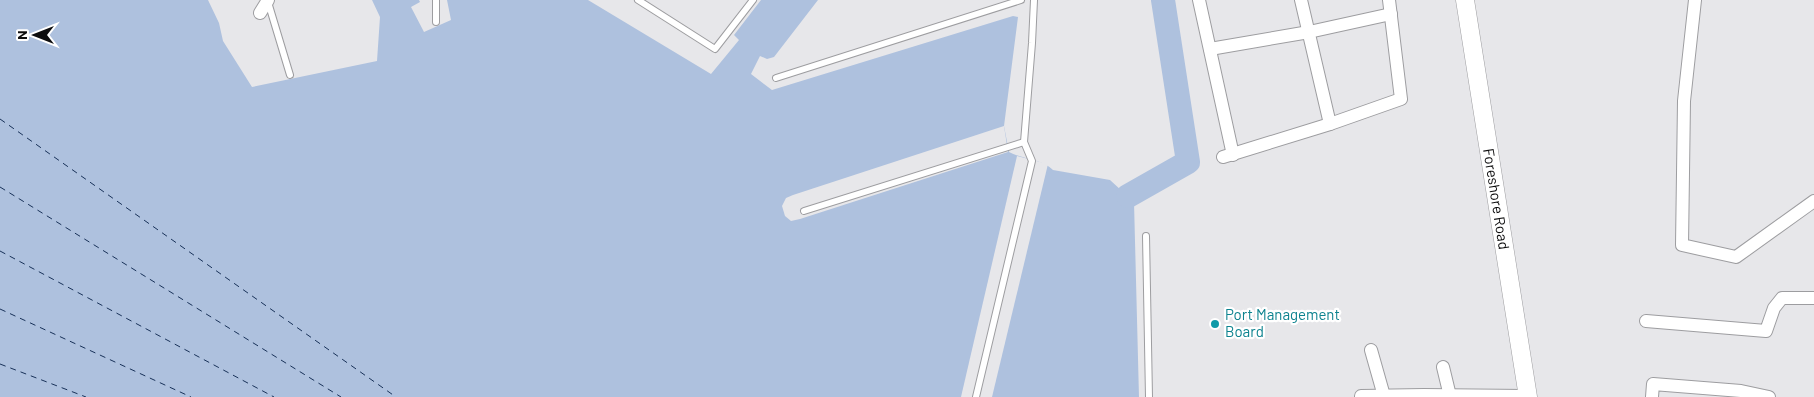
<svg xmlns="http://www.w3.org/2000/svg" width="1814" height="397" font-family="Barlow,sans-serif">
	<style>
		.water { fill: #aec1de }
		.pier { fill: #e7e7ea }
		.lines { fill: none; stroke-linecap: round; stroke-linejoin: round }
		.river { stroke: #aec1de; stroke-width: 24 }
		.ferry { stroke: #193259; stroke-width: 1; stroke-dasharray: 6 5; stroke-linecap: butt }
		.lane-casing { stroke: #9d9da0; stroke-width: 8 }
		.street-casing { stroke: #9d9da0; stroke-width: 14 }
		.secondary-casing { stroke: #9d9da0; stroke-width: 19 }
		.lane { stroke: #fff; stroke-width: 6 }
		.street { stroke: #fff; stroke-width: 12 }
		.secondary { stroke: #fff; stroke-width: 18 }
		.culture-dot { fill: #0f9aa8; stroke: #fff; stroke-width: 2 }
		.labels { text-anchor: middle; stroke-width: 4.5; stroke-linejoin: round; paint-order: stroke }
		.street-label { font-size: 15px; fill: #0d0d0e; stroke: #fff }
		.culture-label { font-size: 15px; fill: #0d838f; stroke: #fff; text-anchor: start }
	</style>
	<rect width="100%" height="100%" fill="#e7e7ea"/>
	<!-- water -->
	<path class="water" d="M 0,0 L 208,0 L 219,23 L 223,41 L 252,87 L 377,61 L 380,17 L 372,0 L 419,0 L 420,2 L 411,7 L 424,32 L 451,20 L 447,0 L 588,0 L 711,74 L 739,40 L 734,35 L 761,0 L 818,0 L 774,57 L 767,59 L 760,56 L 751,74 L 772,90 L 1013,16 L 1018,17 L 1004,126 L 1009,152 C 1022,159 1043,159 1053,170 L 1110,180 L 1134,202 L 1139,397 L 0,397 Z"/>
	<!-- pier -->
	<g class="pier">
		<polygon points="1004,126 1008,152 800,219 791,221 785,216 782,206 786,198 793,195"/>
		<polygon points="1017,156 1048,164 992,397 961,397"/>
	</g>
	<g class="lines">
		<!-- river -->
		<polyline class="river" points="1128,196 1188,162 1163,0"/>
		<!-- ferry -->
		<g class="ferry">
			<polyline points="0,119 396,397"/>
			<polyline points="0,187 341,397"/>
			<polyline points="0,251 274,397"/>
			<polyline points="0,309 191,397"/>
			<polyline points="0,364 86,397"/>
		</g>
		<!-- lane casing -->
		<g class="lane-casing">
			<g id="lane">
				<polyline points="638,0 715,49 753,0"/>
				<polyline points="268,2 290,75"/>
				<polyline points="436,22 436,0"/>
				<polyline points="776,78 1021,0"/>
				<polyline points="804,211 1024,142"/>
				<polyline points="1146,236 1149,397"/>
				<polyline points="976,397 1032,161 1024,142 1032,43 1034,0"/>
			</g>
		</g>
		<!-- street casing -->
		<g class="street-casing">
			<g id="street">
				<polyline points="1199,0 1233,155"/>
				<polyline points="1301,0 1330,124"/>
				<polyline points="1695,0 1684,101 1682,245 1736,257 1814,201"/>
				<polyline points="260,13 268,0"/>
				<polyline points="1210,49 1309,32 1391,14"/>
				<polyline points="1223,157 1330,124 1401,99 1389,0"/>
				<polyline points="1646,321 1766,331 1774,308 1782,298 1814,298"/>
				<polyline points="1371,350 1384,396"/>
				<polyline points="1443,367 1450,396"/>
				<polyline points="1361,396 1424,395 1528,396"/>
				<polyline points="1652,397 1653,384 1741,391 1769,397"/>
			</g>
		</g>
		<!-- secondary casing -->
		<g class="secondary-casing">
			<polyline id="secondary" points="1465,0 1528,397"/>
		</g>
		<!-- lane -->
		<use href="#lane" class="lane"/>
		<!-- street -->
		<use href="#street" class="street"/>
		<!-- secondary -->
		<use href="#secondary" class="secondary"/>
	</g>
	<!-- markers -->
	<circle class="culture-dot" cx="1215" cy="324" r="5"/>
	<g class="labels">
		<!-- street labels -->
		<g class="street-label">
			<text transform="translate(1496 199) rotate(81)" y="5">Foreshore Road</text>
		</g>
		<!-- culture labels -->
		<g class="culture-label">
			<text x="1225" y="320">Port Management<tspan x="1225" dy="17">Board</tspan></text>
		</g>
	</g>
	<!-- north arrow -->
	<g transform="translate(35 35) rotate(270)" stroke="#ffffff" stroke-width="4" paint-order="stroke">
	<path d="M0-4L9 19L0 12L-9 19Z" fill="#0d0d0e"/>
	<text y="-8" font-size="14" font-weight="bold" text-anchor="middle" fill="#0d0d0e">N</text>
	</g>
</svg>
